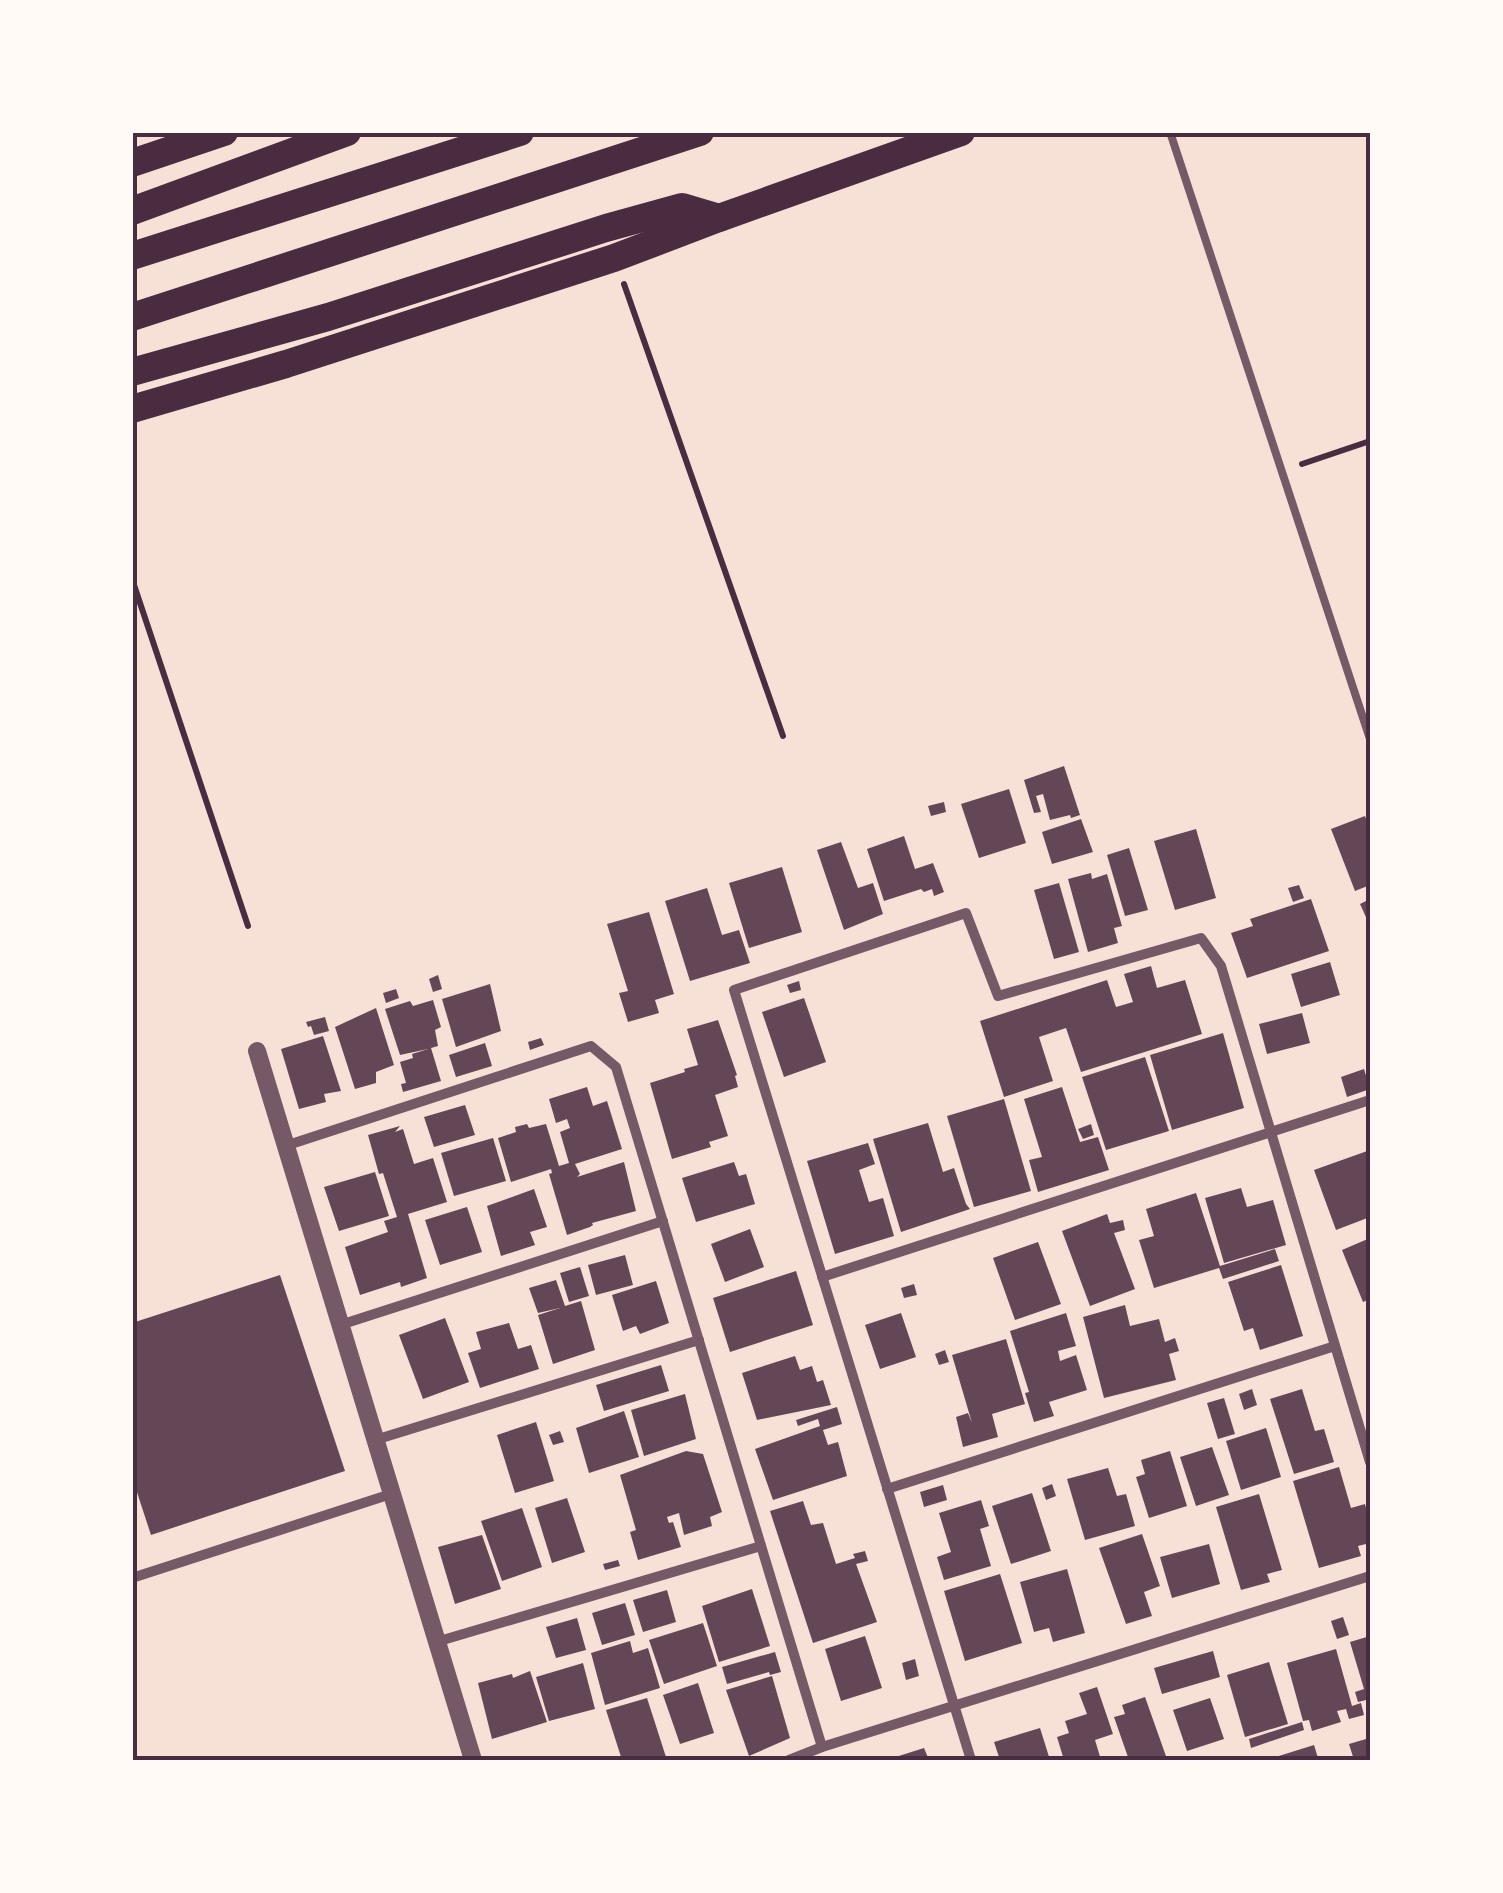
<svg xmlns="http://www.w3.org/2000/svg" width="1503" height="1893" font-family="'Alegreya Sans',sans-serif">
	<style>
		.building { fill: #644757 }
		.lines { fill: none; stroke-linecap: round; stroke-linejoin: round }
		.path { stroke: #4a2c40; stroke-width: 6 }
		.service { stroke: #755966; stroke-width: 8 }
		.minor { stroke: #755966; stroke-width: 10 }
		.tertiary { stroke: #755966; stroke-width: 18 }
		.trunk { stroke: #4a2c40; stroke-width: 28 }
		.neatline { fill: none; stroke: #4a2c40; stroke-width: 4 }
	</style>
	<rect width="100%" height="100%" fill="#f7e1d7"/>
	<!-- building -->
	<g class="building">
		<polygon points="1064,766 1080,815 1071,818 1070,815 1050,820 1043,794 1036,796 1041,812 1034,813 1024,780"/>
		<polygon points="1009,789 1026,843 979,858 961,804"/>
		<polygon points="944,802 946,812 931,816 928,806"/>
		<polygon points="1365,816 1370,830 1370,885 1355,891 1331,829"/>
		<polygon points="1081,819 1093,852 1052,864 1042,832"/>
		<polygon points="1196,829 1216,898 1175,910 1154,841"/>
		<polygon points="904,836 915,869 933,863 944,892 934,896 932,889 924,892 921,889 884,901 867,849"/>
		<polygon points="841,842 858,888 873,883 883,914 844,930 817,850"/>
		<polygon points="1129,848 1148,910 1125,916 1107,855"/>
		<polygon points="782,867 802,932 749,948 729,883"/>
		<polygon points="1091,873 1092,879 1107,874 1122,926 1114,928 1118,943 1088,952 1068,879"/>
		<polygon points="1059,883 1079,952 1054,959 1034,890"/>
		<polygon points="1299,885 1304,898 1293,902 1288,888"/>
		<polygon points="707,888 722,935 739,930 750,963 690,981 665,901"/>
		<polygon points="1311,899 1329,951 1247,978 1231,933 1253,926 1250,919"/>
		<polygon points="1370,899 1370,926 1360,904"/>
		<polygon points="649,912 674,994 655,1000 659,1013 628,1022 619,993 628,991 607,924"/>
		<polygon points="1330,962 1340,995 1301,1007 1291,974"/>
		<polygon points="1151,966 1157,988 1185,980 1202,1034 1081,1072 1066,1028 1039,1037 1053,1081 1004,1097 980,1021 1107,980 1116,1007 1133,1002 1124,974"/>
		<polygon points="438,975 442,989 433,992 429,979"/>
		<polygon points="799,981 801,990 790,993 787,985"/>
		<polygon points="490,984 501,1031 456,1047 442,999"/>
		<polygon points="396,989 399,998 386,1003 383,993"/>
		<polygon points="804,998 826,1062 784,1077 762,1012"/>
		<polygon points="433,1000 441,1027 435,1030 438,1046 431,1048 441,1081 403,1092 401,1084 406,1083 400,1062 413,1058 412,1054 428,1049 400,1055 385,1009 410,1001 413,1006"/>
		<polygon points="376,1008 394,1065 376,1072 376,1083 355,1089 335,1027"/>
		<polygon points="1302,1013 1310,1043 1267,1054 1259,1024"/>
		<polygon points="325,1017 329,1031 314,1035 311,1026 308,1027 306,1022"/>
		<polygon points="718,1020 737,1075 735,1076 738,1087 715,1095 728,1136 709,1142 711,1147 672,1159 650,1083 685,1072 684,1069 698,1065 687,1029"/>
		<polygon points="1223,1033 1244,1108 1172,1130 1150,1055"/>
		<polygon points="323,1036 341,1091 324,1094 326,1102 299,1109 281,1049"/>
		<polygon points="541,1038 544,1045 530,1050 528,1042"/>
		<polygon points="485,1043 492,1066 456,1077 449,1055"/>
		<polygon points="1145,1057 1169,1131 1106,1150 1082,1077"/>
		<polygon points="1364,1069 1370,1089 1347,1097 1341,1077"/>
		<polygon points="587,1087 593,1106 607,1101 622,1149 575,1164 580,1174 577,1177 624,1162 636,1211 592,1223 593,1225 590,1227 567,1235 549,1174 552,1173 551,1169 511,1182 498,1138 516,1132 515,1127 527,1124 529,1128 546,1124 559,1166 569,1163 560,1132 570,1128 567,1119 556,1123 549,1099"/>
		<polygon points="1062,1087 1080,1142 1098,1137 1109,1170 1038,1192 1029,1160 1042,1157 1024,1099"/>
		<polygon points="1004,1099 1031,1191 974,1207 947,1116"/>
		<polygon points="465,1105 475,1135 434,1147 424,1117"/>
		<polygon points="928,1123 943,1172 954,1168 966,1204 970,1209 901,1232 873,1139"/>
		<polygon points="1091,1124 1094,1135 1083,1139 1078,1129"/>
		<polygon points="400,1126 395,1132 403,1129 414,1164 433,1158 447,1202 408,1214 427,1278 401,1287 400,1282 360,1295 345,1247 388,1232 384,1221 397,1217 383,1173 379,1174 368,1135"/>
		<polygon points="493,1138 506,1181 454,1196 441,1153"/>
		<polygon points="868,1143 875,1164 859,1170 869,1202 883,1198 894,1236 835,1254 807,1161"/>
		<polygon points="1370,1150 1370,1217 1336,1230 1314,1170"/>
		<polygon points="734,1162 739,1176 746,1174 755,1204 696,1222 682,1178"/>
		<polygon points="375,1172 389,1216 339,1231 324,1187"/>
		<polygon points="1241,1188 1247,1207 1273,1200 1286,1245 1224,1263 1205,1198"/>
		<polygon points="534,1189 547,1227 530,1232 535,1245 501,1256 487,1206"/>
		<polygon points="1196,1193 1220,1266 1275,1249 1279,1261 1223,1279 1219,1268 1154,1288 1139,1240 1154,1236 1146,1209"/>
		<polygon points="467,1207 482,1252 440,1265 425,1220"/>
		<polygon points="1107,1214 1110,1223 1123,1220 1125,1230 1114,1233 1135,1289 1090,1306 1062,1231"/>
		<polygon points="750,1229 764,1267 725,1282 711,1244"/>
		<polygon points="1370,1238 1370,1299 1363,1302 1342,1250"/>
		<polygon points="1038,1242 1061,1304 1015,1320 993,1258"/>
		<polygon points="625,1255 633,1285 596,1295 588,1265"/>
		<polygon points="1281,1265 1303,1336 1260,1350 1253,1328 1244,1331 1228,1282"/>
		<polygon points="580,1267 589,1296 569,1302 560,1273"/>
		<polygon points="796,1271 813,1325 730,1352 713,1298"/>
		<polygon points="280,1275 345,1471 151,1535 132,1477 132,1323"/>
		<polygon points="556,1280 565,1306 581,1301 595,1350 553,1364 538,1315 560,1308 538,1313 529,1288"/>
		<polygon points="656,1281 669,1323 640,1334 636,1326 623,1331 612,1295"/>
		<polygon points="914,1284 917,1295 904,1298 901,1288"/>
		<polygon points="1125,1305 1130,1326 1159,1319 1165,1342 1175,1338 1179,1351 1169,1354 1176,1380 1104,1398 1083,1317"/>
		<polygon points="901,1313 916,1357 880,1369 865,1325"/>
		<polygon points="1066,1313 1076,1346 1058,1351 1060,1361 1076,1355 1087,1390 1049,1402 1054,1416 1034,1422 1025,1393 1029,1392 1010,1331"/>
		<polygon points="445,1318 469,1382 423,1399 399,1335"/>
		<polygon points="509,1323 518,1349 531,1345 539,1369 480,1388 468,1353 481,1349 476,1332"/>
		<polygon points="1006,1339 1025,1404 992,1414 998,1437 963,1447 956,1417 968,1413 972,1423 952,1355"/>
		<polygon points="945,1350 949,1362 939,1365 935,1354"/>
		<polygon points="795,1356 800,1370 812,1366 817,1382 823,1380 831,1405 757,1420 742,1373"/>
		<polygon points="661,1365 669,1391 604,1411 596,1385"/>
		<polygon points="1252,1389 1257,1405 1244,1410 1239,1394"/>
		<polygon points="1302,1389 1315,1431 1324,1429 1334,1462 1294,1474 1270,1399"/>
		<polygon points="685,1394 696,1439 644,1456 631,1410"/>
		<polygon points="1224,1398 1235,1434 1218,1439 1207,1403"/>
		<polygon points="837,1407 842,1424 823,1430 828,1445 838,1442 847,1476 773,1500 755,1449 820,1426 818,1419 798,1426 796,1420"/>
		<polygon points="624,1411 639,1457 589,1473 576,1428"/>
		<polygon points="536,1422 554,1481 515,1493 497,1435"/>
		<polygon points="1266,1428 1281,1477 1241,1490 1226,1441"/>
		<polygon points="560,1431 564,1442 553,1445 549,1435"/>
		<polygon points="1212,1447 1229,1495 1196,1506 1180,1457"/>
		<polygon points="686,1451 703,1454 722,1512 710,1517 712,1526 684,1535 679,1513 667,1517 669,1523 673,1522 681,1547 638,1560 630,1532 636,1530 620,1475"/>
		<polygon points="1170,1451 1187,1506 1149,1518 1136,1477 1145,1474 1141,1460"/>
		<polygon points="1339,1467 1351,1508 1365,1504 1370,1524 1370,1543 1358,1546 1361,1556 1319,1568 1293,1481"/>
		<polygon points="1108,1468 1117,1496 1126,1494 1135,1526 1085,1540 1067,1479"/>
		<polygon points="1052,1484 1056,1496 1046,1500 1042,1488"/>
		<polygon points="943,1485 947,1500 924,1507 920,1492"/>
		<polygon points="1032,1493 1051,1551 1011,1564 992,1506"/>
		<polygon points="1259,1494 1282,1570 1267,1574 1270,1582 1241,1590 1216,1507"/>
		<polygon points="567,1498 585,1552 552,1563 535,1508"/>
		<polygon points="981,1500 989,1526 980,1529 991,1566 944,1580 937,1557 951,1552 939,1513"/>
		<polygon points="803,1501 811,1525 823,1523 836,1564 855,1558 853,1554 865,1551 868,1561 856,1564 877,1622 813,1643 770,1511"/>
		<polygon points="522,1508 542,1567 502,1581 481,1521"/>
		<polygon points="1142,1534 1160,1586 1144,1592 1152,1616 1126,1624 1099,1548"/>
		<polygon points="482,1535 501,1589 455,1604 438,1547"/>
		<polygon points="1209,1544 1220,1584 1172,1598 1160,1557"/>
		<polygon points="618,1560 620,1566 605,1570 603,1564"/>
		<polygon points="1067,1569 1085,1633 1053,1642 1049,1628 1034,1632 1020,1582"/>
		<polygon points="1000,1574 1022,1643 965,1661 944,1591"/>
		<polygon points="752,1589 770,1646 719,1662 702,1606"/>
		<polygon points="667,1590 676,1622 643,1632 633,1600"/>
		<polygon points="625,1603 635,1635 602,1645 592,1613"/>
		<polygon points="1343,1617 1349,1635 1337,1639 1331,1621"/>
		<polygon points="577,1618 586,1650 556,1658 546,1627"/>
		<polygon points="703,1623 717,1666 664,1684 649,1640"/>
		<polygon points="865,1636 882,1688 841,1701 825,1649"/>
		<polygon points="1370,1636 1370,1699 1358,1702 1355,1692 1364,1689 1350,1642"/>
		<polygon points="630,1641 633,1653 648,1648 660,1688 605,1705 591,1653"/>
		<polygon points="1336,1649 1352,1706 1361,1703 1364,1715 1349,1719 1346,1709 1337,1711 1341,1722 1312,1731 1309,1720 1303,1721 1287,1663"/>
		<polygon points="1213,1651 1220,1677 1162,1694 1154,1668"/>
		<polygon points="775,1652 781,1672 770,1675 769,1672 727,1684 722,1667"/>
		<polygon points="915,1659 919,1676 906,1680 902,1663"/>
		<polygon points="1269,1662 1288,1724 1245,1737 1227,1675"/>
		<polygon points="583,1663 595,1709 549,1721 536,1677"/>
		<polygon points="530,1671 547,1722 492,1739 478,1683 512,1674 513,1678"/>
		<polygon points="772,1676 790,1738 749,1756 726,1690"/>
		<polygon points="698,1683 714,1733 680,1744 663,1695"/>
		<polygon points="1097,1687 1113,1734 1095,1740 1101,1760 1064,1760 1057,1737 1069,1733 1065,1721 1087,1714 1079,1693"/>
		<polygon points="1145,1697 1167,1759 1163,1760 1129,1760 1114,1717 1125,1714 1122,1705"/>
		<polygon points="647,1698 666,1757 655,1760 622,1760 606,1710"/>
		<polygon points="1210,1698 1224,1739 1187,1751 1173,1710"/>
		<polygon points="1302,1722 1304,1730 1251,1748 1249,1739"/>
		<polygon points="1040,1728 1050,1760 1000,1760 994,1742"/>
		<polygon points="1366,1739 1370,1760 1354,1760 1349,1744"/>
		<polygon points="1314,1745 1318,1758 1323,1757 1324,1760 1266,1760"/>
		<polygon points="924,1748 929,1760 886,1760"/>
	</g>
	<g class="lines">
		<!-- path -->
		<g class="path">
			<polyline points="624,284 783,736"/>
			<polyline points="1302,464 1370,441"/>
			<polyline points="132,579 248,926"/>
		</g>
		<!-- service -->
		<polyline class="service" points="1170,132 1370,739"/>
		<!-- minor -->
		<g class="minor">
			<polyline points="285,1146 591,1046 616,1067 822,1747"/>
			<polyline points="822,1277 1370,1100"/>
			<polyline points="340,1325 663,1221"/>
			<polyline points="375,1440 699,1340"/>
			<polyline points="887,1489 1335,1346"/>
			<polyline points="132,1578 391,1494"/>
			<polyline points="436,1642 761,1546"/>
			<polyline points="789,1760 822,1747 1370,1576"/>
			<polyline points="971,1760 734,990 966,913 998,996 1201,938 1221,966 1370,1462"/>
		</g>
		<!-- tertiary -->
		<polyline class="tertiary" points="257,1051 473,1760"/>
		<!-- trunk -->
		<g class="trunk">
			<polyline points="132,163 224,132"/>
			<polyline points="132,211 347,132"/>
			<polyline points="132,256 520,132"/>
			<polyline points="132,317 700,132"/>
			<polyline points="132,372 328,317 606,228 682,207 719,218"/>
			<polyline points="132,409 286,364 614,258 719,218 961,132"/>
		</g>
	</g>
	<!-- border -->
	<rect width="1503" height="1893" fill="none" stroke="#fffaf5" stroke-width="270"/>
	<rect x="135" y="135" width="1233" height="1623" class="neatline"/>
</svg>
